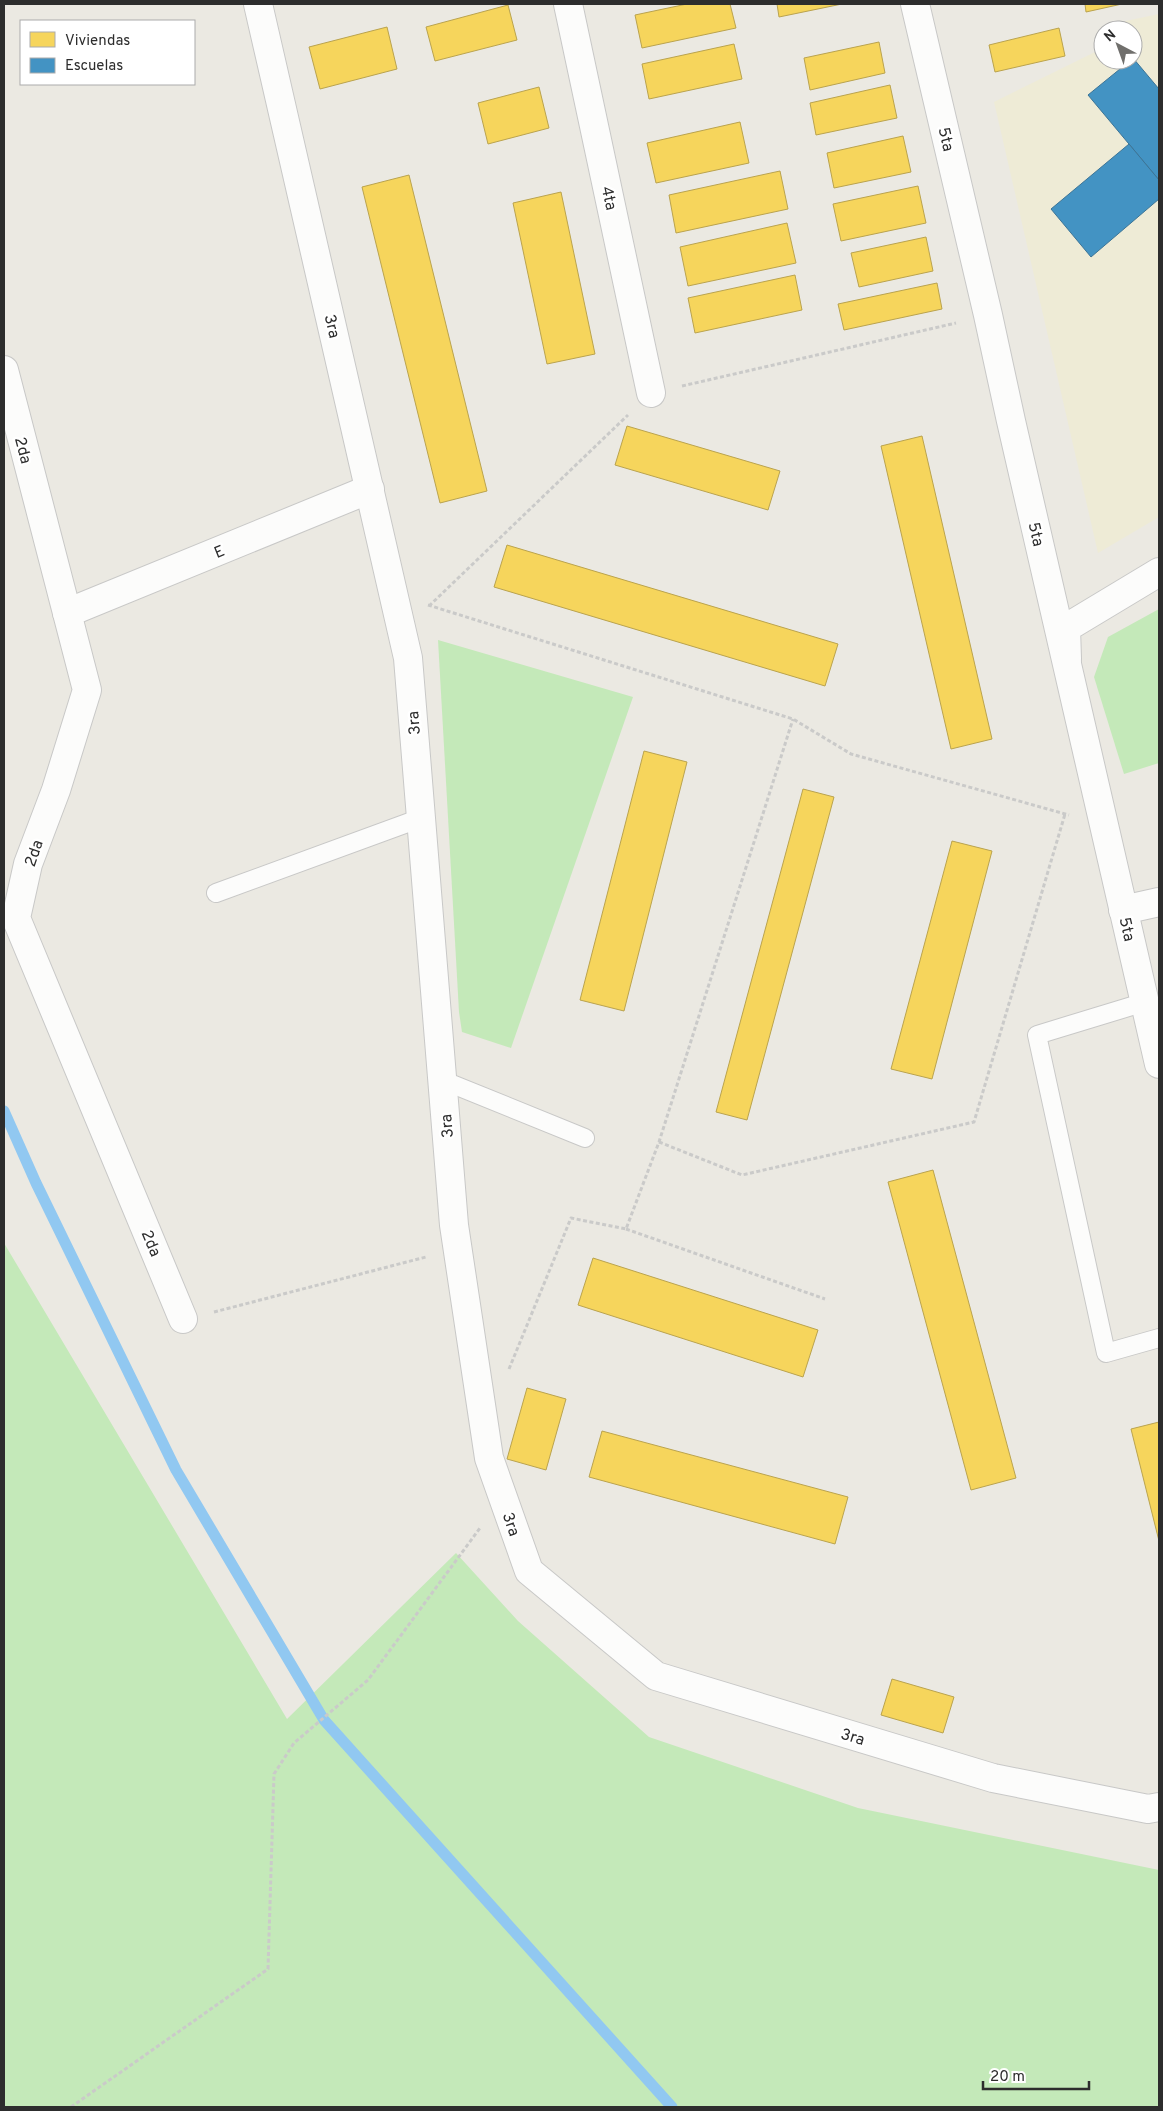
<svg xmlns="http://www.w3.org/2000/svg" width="1163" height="2111" font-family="Overpass,sans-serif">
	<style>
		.education { fill: #eeebd6 }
		.green { fill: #c4e9b9 }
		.homes { fill: #f6d55c; stroke: #baa34e }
		.schools { fill: #4393c3; stroke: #3c7496 }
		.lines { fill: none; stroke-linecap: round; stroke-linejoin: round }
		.stream { stroke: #91c8f1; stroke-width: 11 }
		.lane-casing { stroke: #c8c8c7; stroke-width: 20 }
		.street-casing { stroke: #c8c8c7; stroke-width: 30 }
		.secondary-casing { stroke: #c8c8c7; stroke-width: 30 }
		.path { stroke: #cacac9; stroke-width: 3; stroke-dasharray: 4 2.5; stroke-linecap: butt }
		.lane { stroke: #fcfcfb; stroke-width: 18 }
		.street { stroke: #fcfcfb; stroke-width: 28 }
		.secondary { stroke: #fcfcfb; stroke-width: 28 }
		.labels { text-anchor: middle; stroke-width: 5; stroke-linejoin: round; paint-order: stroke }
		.street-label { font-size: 16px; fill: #2d2d2d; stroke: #fff }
	</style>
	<rect width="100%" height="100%" fill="#ebe9e2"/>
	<!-- education -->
	<polygon class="education" points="1159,14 1159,517 1098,553 994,102 1095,52 1103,42 1103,60 1133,60 1133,30 1111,30 1116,23"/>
	<!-- green -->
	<g class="green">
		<polygon points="1159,609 1159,763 1124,774 1094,677 1108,637"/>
		<polygon points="438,640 633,697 511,1048 462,1032 459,1012"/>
		<polygon points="4,1243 287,1719 456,1553 518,1621 649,1737 858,1808 1159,1870 1159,2107 4,2107"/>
	</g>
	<!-- homes -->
	<g class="homes">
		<polygon points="687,4 730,4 736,28 642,48 635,15"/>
		<polygon points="777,4 842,4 779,17"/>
		<polygon points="1085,4 1122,4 1086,12"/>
		<polygon points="508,5 517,40 435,61 426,27"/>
		<polygon points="387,27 397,69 320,89 309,47"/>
		<polygon points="1059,28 1065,56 995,72 989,45"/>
		<polygon points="879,42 885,73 810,90 804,58"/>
		<polygon points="734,44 742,79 649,99 642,64"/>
		<polygon points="890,85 897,118 816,135 810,103"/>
		<polygon points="539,87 549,128 488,144 478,103"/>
		<polygon points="740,122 749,163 656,183 647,143"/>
		<polygon points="903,136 911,172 834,188 827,153"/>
		<polygon points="780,171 788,209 676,233 669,195"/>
		<polygon points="409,175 487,491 440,503 362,187"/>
		<polygon points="918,186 926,223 841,241 833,204"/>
		<polygon points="561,192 595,354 547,364 513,203"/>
		<polygon points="787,223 796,263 688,286 680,247"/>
		<polygon points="926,237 933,271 859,287 851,253"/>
		<polygon points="795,275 802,310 695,333 688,298"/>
		<polygon points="937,283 942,309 844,330 838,304"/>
		<polygon points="627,426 780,471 768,510 615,465"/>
		<polygon points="922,436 992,739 951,749 881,446"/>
		<polygon points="507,545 838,644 825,686 494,587"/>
		<polygon points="644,751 687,762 624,1011 580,1000"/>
		<polygon points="803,789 834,797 747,1120 716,1112"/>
		<polygon points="952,841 992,851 932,1079 891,1069"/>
		<polygon points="933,1170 1016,1478 971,1490 888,1182"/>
		<polygon points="593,1258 818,1330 803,1377 578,1305"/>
		<polygon points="527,1388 566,1399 546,1470 507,1459"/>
		<polygon points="1159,1422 1159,1541 1131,1429"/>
		<polygon points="602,1431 848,1497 835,1544 589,1477"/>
		<polygon points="892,1679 954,1697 943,1733 881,1715"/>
	</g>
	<!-- schools -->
	<g class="schools">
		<polygon points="1133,58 1159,89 1159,180 1088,95 1131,60 1133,60"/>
		<polygon points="1129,144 1159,180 1159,199 1091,257 1051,209"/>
	</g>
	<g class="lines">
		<!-- stream -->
		<polyline class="stream" points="4,1111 36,1183 176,1470 324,1720 672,2107"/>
		<!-- lane casing -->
		<g class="lane-casing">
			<g id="lane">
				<polyline points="216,893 421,818"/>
				<polyline points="1145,1002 1037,1035 1106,1353 1159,1338"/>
				<polyline points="442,1080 585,1138"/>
			</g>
		</g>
		<!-- street casing -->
		<g class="street-casing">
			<g id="street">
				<polyline points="258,4 408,658 454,1225 489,1458 529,1571 656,1676 993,1778 1148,1809 1159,1807"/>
				<polyline points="568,4 651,393"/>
				<polyline points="4,370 87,690 56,790 28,864 16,918 183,1319"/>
				<polyline points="67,613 370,489"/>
				<polyline points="1067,659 1066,628 1159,572"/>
				<polyline points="1123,910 1159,902"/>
			</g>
		</g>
		<!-- secondary casing -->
		<g class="secondary-casing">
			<polyline id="secondary" points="915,4 988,315 1011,421 1159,1064"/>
		</g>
		<!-- path -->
		<g class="path">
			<polyline points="682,386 956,323"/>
			<polyline points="428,605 793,719 851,754 1069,815"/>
			<polyline points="429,606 628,415"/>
			<polyline points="659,1142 742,1175 974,1122 1065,814"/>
			<polyline points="626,1229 825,1299"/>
			<polyline points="214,1312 426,1257"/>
			<polyline points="509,1369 571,1218 626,1229 659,1142 793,719"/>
			<polyline points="71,2107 268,1969 274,1774 294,1743 368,1680 480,1528"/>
		</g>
		<!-- lane -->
		<use href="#lane" class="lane"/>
		<!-- street -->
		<use href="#street" class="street"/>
		<!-- secondary -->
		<use href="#secondary" class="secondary"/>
	</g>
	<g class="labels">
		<!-- street labels -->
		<g class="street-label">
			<text transform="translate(947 139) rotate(77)" y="6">5ta</text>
			<text transform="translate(610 198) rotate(78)" y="6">4ta</text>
			<text transform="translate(333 326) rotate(77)" y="6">3ra</text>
			<text transform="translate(24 450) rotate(75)" y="6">2da</text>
			<text transform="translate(1037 534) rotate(77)" y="6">5ta</text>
			<text transform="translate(219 551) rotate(-22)" y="6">E</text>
			<text transform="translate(413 723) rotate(-95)" y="6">3ra</text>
			<text transform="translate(33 853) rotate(-71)" y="6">2da</text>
			<text transform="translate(1128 929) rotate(77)" y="6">5ta</text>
			<text transform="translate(446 1126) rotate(-95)" y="6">3ra</text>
			<text transform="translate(152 1243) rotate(67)" y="6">2da</text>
			<text transform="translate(512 1524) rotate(71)" y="6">3ra</text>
			<text transform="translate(853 1736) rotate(17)" y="6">3ra</text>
		</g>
	</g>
	<!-- border -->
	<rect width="1163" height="2111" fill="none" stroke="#2d2d2d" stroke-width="10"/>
	<!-- legend -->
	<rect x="20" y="20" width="175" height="65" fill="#ffffff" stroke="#ababab"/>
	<rect x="30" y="32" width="25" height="15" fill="#f6d55c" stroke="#ababab"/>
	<text x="65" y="45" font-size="15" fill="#2d2d2d">Viviendas</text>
	<rect x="30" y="58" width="25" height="15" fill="#4393c3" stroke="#ababab"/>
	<text x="65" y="70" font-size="15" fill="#2d2d2d">Escuelas</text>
	<!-- north arrow -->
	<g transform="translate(1118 45) rotate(319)"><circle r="24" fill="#ffffff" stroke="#ababab"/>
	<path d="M0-4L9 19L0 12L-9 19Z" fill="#706f6c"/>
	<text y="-8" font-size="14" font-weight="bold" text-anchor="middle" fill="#2d2d2d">N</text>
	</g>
	<!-- scale -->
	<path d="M983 2081v8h106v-8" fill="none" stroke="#2d2d2d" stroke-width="2.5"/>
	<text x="990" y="2081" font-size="15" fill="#2d2d2d" stroke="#ffffff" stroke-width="4" paint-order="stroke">20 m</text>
</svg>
